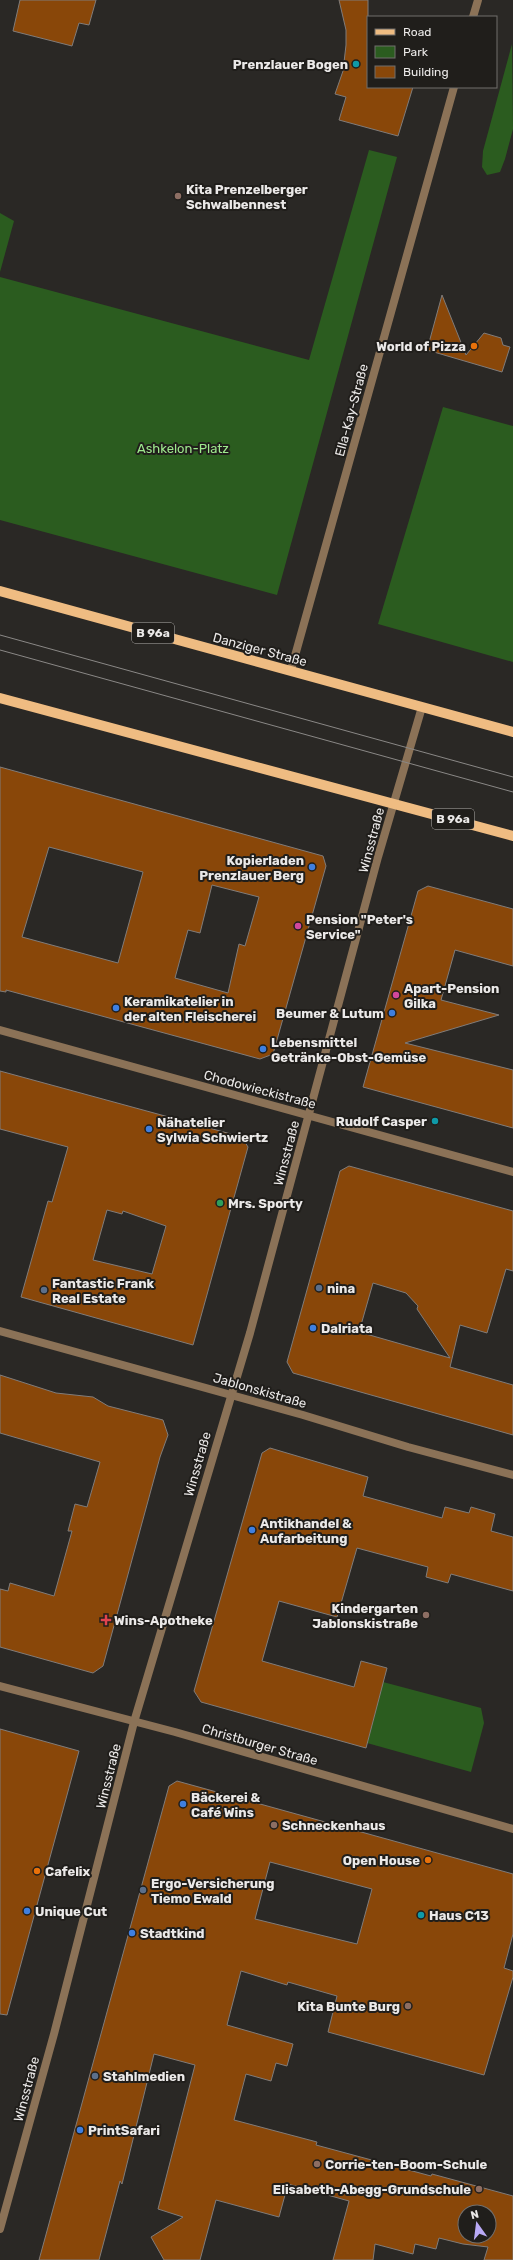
<svg xmlns="http://www.w3.org/2000/svg" width="513" height="2260" font-family="Rubik,sans-serif">
	<style>
		.green { fill: #2b5c1f }
		.building { fill: #894709; stroke: #807c7a; fill-rule: evenodd }
		.lines { fill: none; stroke-linecap: round; stroke-linejoin: round }
		.minor { stroke: #8b7257; stroke-width: 8 }
		.primary { stroke: #efbc82; stroke-width: 10 }
		.tram { stroke: #8a8886; stroke-width: 1 }
		.culture-dot { fill: #0f9aa8; stroke: #201e1b; stroke-width: 1.5 }
		.education-dot { fill: #8d6e63; stroke: #201e1b; stroke-width: 1.5 }
		.food-dot { fill: #e8710a; stroke: #201e1b; stroke-width: 1.5 }
		.shop-dot { fill: #3f7fe0; stroke: #201e1b; stroke-width: 1.5 }
		.hotel-dot { fill: #d1479c; stroke: #201e1b; stroke-width: 1.5 }
		.leisure-dot { fill: #2e9e5b; stroke: #201e1b; stroke-width: 1.5 }
		.service-dot { fill: #5c6f8a; stroke: #201e1b; stroke-width: 1.5 }
		.health-dot { fill: #e0444e; stroke: #201e1b; stroke-width: 1.5 }
		.labels { text-anchor: middle; stroke-width: 4; stroke-linejoin: round; paint-order: stroke }
		.shield { fill: #201e1b; stroke: #aeacaa; stroke-width: 1 }
		.shield-label { font-size: 12px; font-weight: bold; fill: #ebe9e8 }
		.poi-label { font-size: 13px; font-weight: bold; fill: #ebe9e8; stroke: #201e1b; text-anchor: start }
		.street-label { font-size: 13px; fill: #ebe9e8; stroke: #201e1b }
		.park-label { font-size: 13px; fill: #9ee88d; stroke: #201e1b }
	</style>
	<rect width="100%" height="100%" fill="#2a2825"/>
	<!-- green -->
	<g class="green">
		<polygon points="512,44 513,129 505,159 500,172 487,175 482,167 483,151"/>
		<polygon points="369,150 397,157 277,595 0,520 0,277 309,360"/>
		<polygon points="0,213 14,221 0,272"/>
		<polygon points="443,407 513,426 513,662 378,624"/>
		<polygon points="383,1682 481,1708 484,1723 471,1772 367,1743"/>
	</g>
	<!-- building -->
	<g class="building">
		<polygon points="20,0 96,0 89,25 79,23 72,46 13,31"/>
		<polygon points="339,0 368,0 368,87 413,87 398,136 339,120 346,97 335,94 343,71 346,45 346,30"/>
		<polygon points="442,295 466,355 484,333 501,338 503,345 510,347 502,372 427,350"/>
		<path d="M 0,767 L 323,856 L 326,866 L 273,1054 L 260,1059 L 6,990 L 6,992 L 0,991 ZM 49,847 L 143,872 L 118,963 L 22,937 ZM 212,885 L 259,897 L 245,946 L 239,944 L 228,993 L 175,978 L 188,930 L 200,933 Z"/>
		<polygon points="428,886 513,909 513,966 455,950 441,1000 499,1015 405,1043 513,1070 513,1128 363,1087 418,891"/>
		<path d="M 0,1071 L 242,1137 L 248,1147 L 193,1345 L 21,1297 L 48,1201 L 52,1202 L 68,1147 L 0,1129 ZM 107,1210 L 122,1214 L 123,1211 L 166,1226 L 152,1274 L 93,1260 Z"/>
		<path d="M 349,1166 L 513,1211 L 513,1271 L 506,1269 L 487,1333 L 460,1325 L 450,1367 L 513,1385 L 513,1435 L 293,1373 L 287,1362 L 340,1171 ZM 373,1283 L 406,1293 L 418,1306 L 417,1309 L 450,1358 L 359,1332 Z"/>
		<polygon points="0,1375 56,1393 93,1397 108,1406 163,1420 168,1435 160,1457 103,1666 93,1673 0,1647 0,1589 8,1591 10,1583 54,1596 72,1531 68,1531 75,1504 87,1507 100,1462 0,1433"/>
		<polygon points="270,1448 368,1477 363,1496 442,1518 445,1507 469,1513 471,1507 495,1514 491,1531 513,1537 513,1591 451,1574 448,1583 426,1577 428,1567 357,1548 337,1617 279,1601 262,1661 354,1687 361,1661 387,1668 366,1748 201,1702 194,1691 262,1453"/>
		<polygon points="0,1729 79,1751 7,2015 0,2014"/>
		<path d="M 177,1781 L 513,1874 L 513,1934 L 504,1968 L 513,1971 L 513,1977 L 484,2075 L 328,2032 L 337,1996 L 288,1982 L 287,1985 L 241,1971 L 227,2025 L 293,2044 L 287,2066 L 276,2063 L 271,2081 L 246,2074 L 234,2120 L 317,2142 L 316,2145 L 431,2176 L 432,2174 L 513,2196 L 513,2260 L 484,2260 L 488,2247 L 463,2244 L 439,2238 L 436,2249 L 415,2244 L 413,2254 L 375,2244 L 373,2260 L 333,2260 L 349,2201 L 288,2184 L 279,2217 L 216,2200 L 200,2260 L 164,2260 L 151,2237 L 183,2217 L 158,2209 L 195,2065 L 154,2054 L 122,2184 L 120,2181 L 99,2260 L 39,2260 L 169,1786 ZM 270,1862 L 372,1889 L 357,1944 L 255,1919 ZM 465,2212 L 489,2212 L 489,2236 L 465,2236 Z"/>
	</g>
	<g class="lines">
		<!-- minor -->
		<g class="minor">
			<polyline points="473,17 478,0"/>
			<polyline points="291,670 454,87"/>
			<polyline points="0,1030 513,1172"/>
			<polyline points="0,1331 303,1415 408,1447 513,1475"/>
			<polyline points="0,1686 175,1732 513,1829"/>
			<polyline points="0,2229 54,2034 134,1722 250,1333 378,857 422,707"/>
		</g>
		<!-- primary -->
		<g class="primary">
			<polyline points="0,591 513,732"/>
			<polyline points="0,698 513,836"/>
		</g>
		<!-- tram -->
		<g class="tram">
			<polyline points="0,635 513,777"/>
			<polyline points="0,650 513,792"/>
		</g>
	</g>
	<!-- markers -->
	<g class="culture-dot">
		<circle cx="356" cy="64" r="4"/>
		<circle cx="435" cy="1121" r="4"/>
		<circle cx="421" cy="1915" r="4"/>
	</g>
	<g class="education-dot">
		<circle cx="178" cy="196" r="4"/>
		<circle cx="426" cy="1615" r="4"/>
		<circle cx="274" cy="1825" r="4"/>
		<circle cx="408" cy="2006" r="4"/>
		<circle cx="317" cy="2164" r="4"/>
		<circle cx="479" cy="2189" r="4"/>
	</g>
	<g class="food-dot">
		<circle cx="474" cy="346" r="4"/>
		<circle cx="428" cy="1860" r="4"/>
		<circle cx="37" cy="1871" r="4"/>
	</g>
	<g class="shop-dot">
		<circle cx="312" cy="867" r="4"/>
		<circle cx="116" cy="1008" r="4"/>
		<circle cx="392" cy="1013" r="4"/>
		<circle cx="263" cy="1049" r="4"/>
		<circle cx="149" cy="1129" r="4"/>
		<circle cx="313" cy="1328" r="4"/>
		<circle cx="252" cy="1530" r="4"/>
		<circle cx="183" cy="1804" r="4"/>
		<circle cx="27" cy="1911" r="4"/>
		<circle cx="132" cy="1933" r="4"/>
		<circle cx="80" cy="2130" r="4"/>
	</g>
	<g class="hotel-dot">
		<circle cx="298" cy="926" r="4"/>
		<circle cx="396" cy="995" r="4"/>
	</g>
	<circle class="leisure-dot" cx="220" cy="1203" r="4"/>
	<g class="service-dot">
		<circle cx="319" cy="1288" r="4"/>
		<circle cx="44" cy="1290" r="4"/>
		<circle cx="143" cy="1890" r="4"/>
		<circle cx="95" cy="2076" r="4"/>
	</g>
	<path class="health-dot" d="M104 1614h4v4h4v4h-4v4h-4v-4h-4v-4h4z"/>
	<g class="labels">
		<!-- shield labels -->
		<g class="shield">
			<rect x="132" y="623" width="42" height="20" rx="3"/>
			<rect x="432" y="809" width="42" height="20" rx="3"/>
		</g>
		<g class="shield-label">
			<text x="153" y="637">B 96a</text>
			<text x="453" y="823">B 96a</text>
		</g>
		<!-- poi labels -->
		<g class="poi-label">
			<text x="348" y="69" text-anchor="end">Prenzlauer Bogen</text>
			<text x="186" y="194">Kita Prenzelberger<tspan x="186" dy="15">Schwalbennest</tspan></text>
			<text x="466" y="351" text-anchor="end">World of Pizza</text>
			<text x="304" y="865" text-anchor="end">Kopierladen<tspan x="304" dy="15">Prenzlauer Berg</tspan></text>
			<text x="306" y="924">Pension "Peter's<tspan x="306" dy="15">Service"</tspan></text>
			<text x="404" y="993">Apart-Pension<tspan x="404" dy="15">Gilka</tspan></text>
			<text x="124" y="1006">Keramikatelier in<tspan x="124" dy="15">der alten Fleischerei</tspan></text>
			<text x="384" y="1018" text-anchor="end">Beumer &amp; Lutum</text>
			<text x="271" y="1047">Lebensmittel<tspan x="271" dy="15">Getränke-Obst-Gemüse</tspan></text>
			<text x="427" y="1126" text-anchor="end">Rudolf Casper</text>
			<text x="157" y="1127">Nähatelier<tspan x="157" dy="15">Sylwia Schwiertz</tspan></text>
			<text x="228" y="1208">Mrs. Sporty</text>
			<text x="52" y="1288">Fantastic Frank<tspan x="52" dy="15">Real Estate</tspan></text>
			<text x="327" y="1293">nina</text>
			<text x="321" y="1333">Dalriata</text>
			<text x="260" y="1528">Antikhandel &amp;<tspan x="260" dy="15">Aufarbeitung</tspan></text>
			<text x="418" y="1613" text-anchor="end">Kindergarten<tspan x="418" dy="15">Jablonskistraße</tspan></text>
			<text x="114" y="1625">Wins-Apotheke</text>
			<text x="191" y="1802">Bäckerei &amp;<tspan x="191" dy="15">Café Wins</tspan></text>
			<text x="282" y="1830">Schneckenhaus</text>
			<text x="420" y="1865" text-anchor="end">Open House</text>
			<text x="45" y="1876">Cafelix</text>
			<text x="151" y="1888">Ergo-Versicherung<tspan x="151" dy="15">Tiemo Ewald</tspan></text>
			<text x="35" y="1916">Unique Cut</text>
			<text x="429" y="1920">Haus C13</text>
			<text x="140" y="1938">Stadtkind</text>
			<text x="400" y="2011" text-anchor="end">Kita Bunte Burg</text>
			<text x="103" y="2081">Stahlmedien</text>
			<text x="88" y="2135">PrintSafari</text>
			<text x="325" y="2169">Corrie-ten-Boom-Schule</text>
			<text x="471" y="2194" text-anchor="end">Elisabeth-Abegg-Grundschule</text>
		</g>
		<!-- street labels -->
		<g class="street-label">
			<text transform="translate(351 410) rotate(-75)" y="5">Ella-Kay-Straße</text>
			<text transform="translate(260 649) rotate(15)" y="5">Danziger Straße</text>
			<text transform="translate(371 840) rotate(-75)" y="5">Winsstraße</text>
			<text transform="translate(260 1089) rotate(15)" y="5">Chodowieckistraße</text>
			<text transform="translate(286 1153) rotate(-75)" y="5">Winsstraße</text>
			<text transform="translate(260 1390) rotate(16)" y="5">Jablonskistraße</text>
			<text transform="translate(197 1464) rotate(-74)" y="5">Winsstraße</text>
			<text transform="translate(260 1744) rotate(16)" y="5">Christburger Straße</text>
			<text transform="translate(108 1776) rotate(-76)" y="5">Winsstraße</text>
			<text transform="translate(26 2089) rotate(-75)" y="5">Winsstraße</text>
		</g>
		<!-- park labels -->
		<g class="park-label">
			<text x="183" y="453">Ashkelon-Platz</text>
		</g>
	</g>
	<!-- legend -->
	<rect x="367" y="16" width="130" height="72" fill="#201e1b" stroke="#716f6d"/>
	<rect x="375" y="29" width="20" height="6" fill="#efbc82" stroke="#716f6d"/>
	<text x="403" y="36" font-size="12" fill="#ebe9e8">Road</text>
	<rect x="375" y="46" width="20" height="12" fill="#2b5c1f" stroke="#716f6d"/>
	<text x="403" y="56" font-size="12" fill="#ebe9e8">Park</text>
	<rect x="375" y="66" width="20" height="12" fill="#894709" stroke="#716f6d"/>
	<text x="403" y="76" font-size="12" fill="#ebe9e8">Building</text>
	<!-- north arrow -->
	<g transform="translate(477 2224) rotate(346)"><circle r="19" fill="#201e1b" stroke="#716f6d"/>
	<path d="M0-3L7 15L0 10L-7 15Z" fill="#baaaf6"/>
	<text y="-6" font-size="11" font-weight="bold" text-anchor="middle" fill="#ebe9e8">N</text>
	</g>
</svg>
